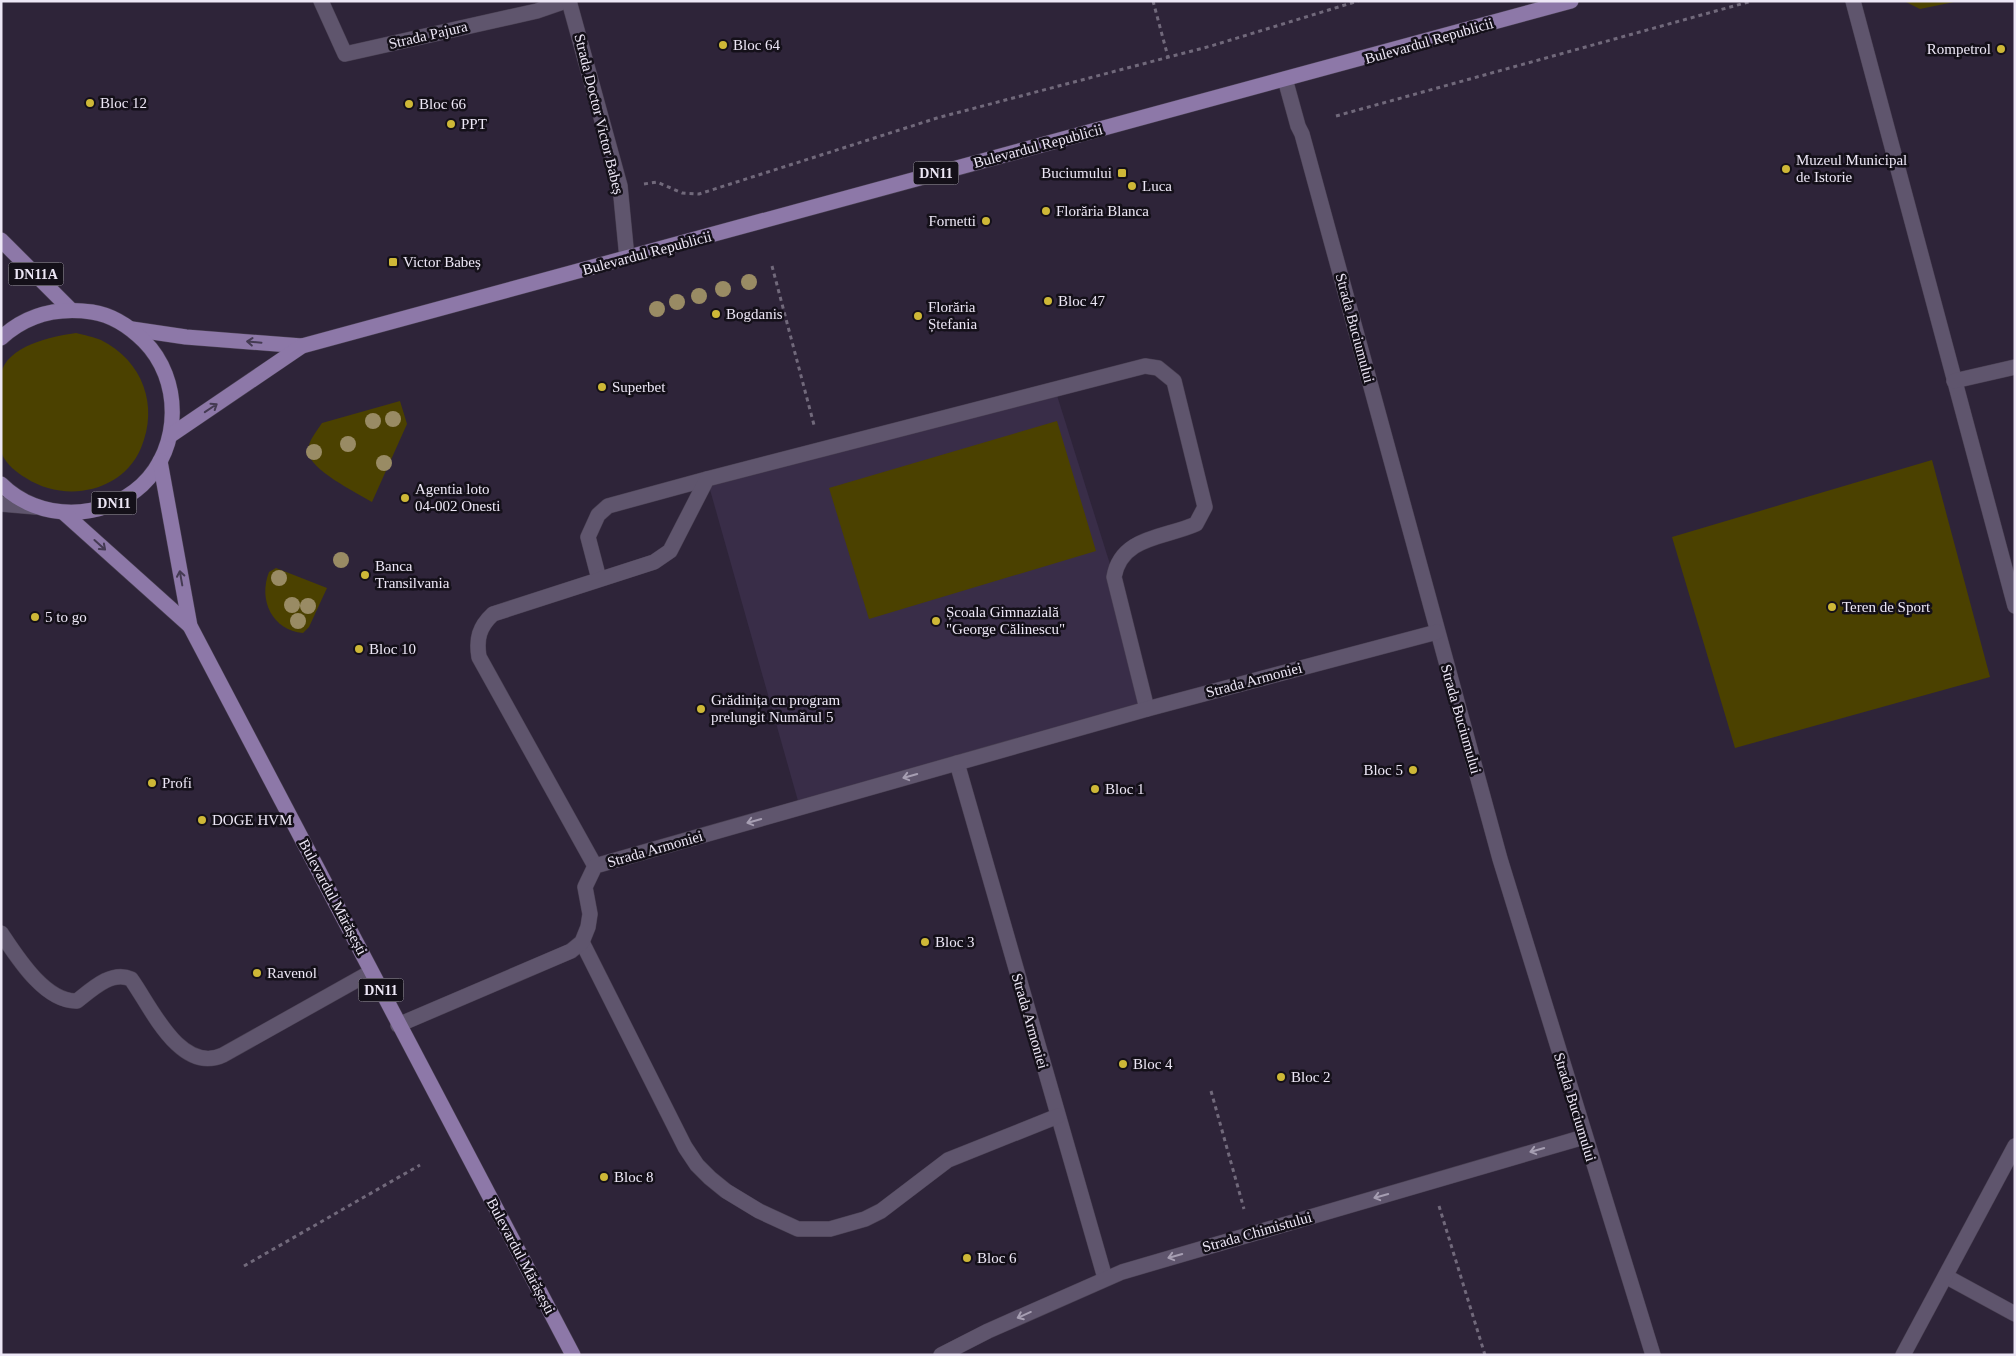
<svg xmlns="http://www.w3.org/2000/svg" width="2016" height="1356" font-family="'Times New Roman',serif">
	<style>
		.built { fill: #392d48 }
		.green { fill: #4b4100 }
		.lines { fill: none; stroke-linecap: round; stroke-linejoin: round }
		.service-casing { stroke: #4a4153; stroke-width: 16 }
		.minor-casing { stroke: #4a4153; stroke-width: 16 }
		.primary-casing { stroke: #4a4153; stroke-width: 16 }
		.path { stroke: #71697b; stroke-width: 3; stroke-dasharray: 4 4; stroke-linecap: butt }
		.service { stroke: #5f556d; stroke-width: 15 }
		.minor { stroke: #5f556d; stroke-width: 15 }
		.primary { stroke: #8d78a8; stroke-width: 15 }
		.tree { fill: #998b64 }
		.oneway { stroke: #443a52 }
		.oneway2 { stroke: #a69eb2 }
		.poi-dot { fill: #ceb837; stroke: #141019; stroke-width: 2 }
		.labels { text-anchor: middle; stroke-width: 5; stroke-linejoin: round; paint-order: stroke }
		.shield { fill: #141019; stroke: #aca6b4; stroke-width: 1 }
		.shield-label { font-size: 14px; font-weight: bold; fill: #ede7f6 }
		.street-label { font-size: 15px; fill: #ede7f6; stroke: #141019 }
		.poi-label { font-size: 15px; fill: #ede7f6; stroke: #141019; text-anchor: start }
	</style>
	<rect width="100%" height="100%" fill="#2e2439"/>
	<!-- built -->
	<polygon class="built" points="1055,389 1114,577 1147,709 800,808 707,479"/>
	<!-- green -->
	<g class="green">
		<polygon points="1904,1 1959,1 1920,9"/>
		<path d="M 76,333 C 84,335 94,337 101,340 C 143,361 159,406 141,448 C 122,493 64,503 26,478 C 17,473 6,464 2,454 C 0,445 1,427 1,417 C 1,403 0,388 1,375 C 5,346 53,336 76,333 Z"/>
		<path d="M 400,401 L 407,424 L 372,502 C 357,493 308,469 308,451 C 308,441 317,431 322,423 Z"/>
		<polygon points="1057,421 1096,551 869,619 829,488"/>
		<polygon points="1932,460 1990,677 1735,748 1672,537"/>
		<path d="M 276,568 L 327,588 L 309,627 L 303,633 C 272,630 258,600 269,572 Z"/>
	</g>
	<g class="lines">
		<!-- service casing -->
		<g class="service-casing">
			<g id="service">
				<polyline points="321,1 345,54 537,11 566,1"/>
				<polyline points="1853,1 2015,606"/>
				<polyline points="1954,381 2015,367"/>
				<polyline points="599,579 588,537 598,515 608,506 707,479"/>
				<polyline points="957,763 1105,1278"/>
				<path d="M 595,866 L 479,657 C 476,639 479,627 493,614 L 654,562 L 670,551 L 707,479 L 1145,366 L 1158,368 L 1174,381 L 1205,507 L 1196,524 C 1165,538 1121,536 1114,577 L 1147,709"/>
				<path d="M 1,933 C 17,957 45,1002 77,1001 C 92,989 112,970 131,979 C 150,1005 180,1075 223,1055 L 371,972"/>
				<polyline points="582,942 685,1147 697,1165 710,1178 726,1191 759,1211 798,1229 830,1229 865,1219 881,1211 948,1160 1058,1116"/>
				<polyline points="1947,1277 2015,1314"/>
				<polyline points="1903,1355 2015,1146"/>
			</g>
		</g>
		<!-- minor casing -->
		<g class="minor-casing">
			<g id="minor">
				<polyline points="569,1 620,186 627,258"/>
				<polyline points="1285,79 1298,126 1302,134 1500,859 1653,1355"/>
				<polyline points="1,504 36,507"/>
				<polyline points="398,1025 571,951 582,942 588,927 590,914 585,887 595,866 1147,709 1437,632"/>
				<polyline points="941,1355 988,1331 1122,1272 1584,1137"/>
			</g>
		</g>
		<!-- primary casing -->
		<g class="primary-casing">
			<g id="primary">
				<polyline points="1,240 70,309"/>
				<polyline points="132,329 186,337 302,346"/>
				<path d="M 1,338 C 27,314 58,307 92,312 C 112,315 130,327 144,341 C 182,379 182,447 142,485 C 103,521 39,522 1,484"/>
				<polyline points="171,435 302,346 1571,1"/>
				<polyline points="160,461 190,626 573,1355"/>
				<polyline points="64,513 190,626"/>
			</g>
		</g>
		<!-- path -->
		<g class="path">
			<polyline points="1153,1 1168,57"/>
			<polyline points="1336,116 1752,1"/>
			<polyline points="644,184 657,182 682,193 699,194 937,118 1211,46 1358,1"/>
			<polyline points="772,266 814,425"/>
			<polyline points="1211,1091 1244,1209"/>
			<polyline points="1439,1206 1485,1355"/>
			<polyline points="244,1266 420,1165"/>
		</g>
		<!-- service -->
		<use href="#service" class="service"/>
		<!-- minor -->
		<use href="#minor" class="minor"/>
		<!-- primary -->
		<use href="#primary" class="primary"/>
	</g>
	<!-- trees -->
	<g class="tree">
		<circle cx="749" cy="282" r="8"/>
		<circle cx="723" cy="289" r="8"/>
		<circle cx="699" cy="296" r="8"/>
		<circle cx="677" cy="302" r="8"/>
		<circle cx="657" cy="309" r="8"/>
		<circle cx="393" cy="419" r="8"/>
		<circle cx="373" cy="421" r="8"/>
		<circle cx="348" cy="444" r="8"/>
		<circle cx="314" cy="452" r="8"/>
		<circle cx="384" cy="463" r="8"/>
		<circle cx="341" cy="560" r="8"/>
		<circle cx="279" cy="578" r="8"/>
		<circle cx="292" cy="605" r="8"/>
		<circle cx="308" cy="606" r="8"/>
		<circle cx="298" cy="621" r="8"/>
	</g>
	<!-- one-way arrows -->
	<defs><path id="oneway-shaft" d="M-6 0H5M1.5-3L5.5 0L1.5 3" fill="none" stroke-width="1.6" stroke-linecap="round" stroke-linejoin="round" transform="scale(1.25)"/></defs>
	<g class="oneway">
		<use href="#oneway-shaft" transform="translate(254 342) rotate(-175)"/>
		<use href="#oneway-shaft" transform="translate(211 408) rotate(-34)"/>
		<use href="#oneway-shaft" transform="translate(100 545) rotate(42)"/>
		<use href="#oneway-shaft" transform="translate(181 578) rotate(-100)"/>
	</g>
	<g class="oneway2">
		<use href="#oneway-shaft" transform="translate(910 776) rotate(164)"/>
		<use href="#oneway-shaft" transform="translate(754 821) rotate(164)"/>
		<use href="#oneway-shaft" transform="translate(1537 1150) rotate(164)"/>
		<use href="#oneway-shaft" transform="translate(1381 1196) rotate(164)"/>
		<use href="#oneway-shaft" transform="translate(1175 1256) rotate(164)"/>
		<use href="#oneway-shaft" transform="translate(1024 1315) rotate(156)"/>
	</g>
	<!-- markers -->
	<g class="poi-dot">
		<circle cx="723" cy="45" r="5"/>
		<circle cx="2001" cy="49" r="5"/>
		<circle cx="90" cy="103" r="5"/>
		<circle cx="409" cy="104" r="5"/>
		<circle cx="451" cy="124" r="5"/>
		<circle cx="1786" cy="169" r="5"/>
		<rect x="1117" y="168" width="10" height="10" rx="2.5"/>
		<circle cx="1132" cy="186" r="5"/>
		<circle cx="1046" cy="211" r="5"/>
		<circle cx="986" cy="221" r="5"/>
		<rect x="388" y="257" width="10" height="10" rx="2.5"/>
		<circle cx="1048" cy="301" r="5"/>
		<circle cx="716" cy="314" r="5"/>
		<circle cx="918" cy="316" r="5"/>
		<circle cx="602" cy="387" r="5"/>
		<circle cx="405" cy="498" r="5"/>
		<circle cx="365" cy="575" r="5"/>
		<circle cx="1832" cy="607" r="5"/>
		<circle cx="35" cy="617" r="5"/>
		<circle cx="936" cy="621" r="5"/>
		<circle cx="359" cy="649" r="5"/>
		<circle cx="701" cy="709" r="5"/>
		<circle cx="1413" cy="770" r="5"/>
		<circle cx="152" cy="783" r="5"/>
		<circle cx="1095" cy="789" r="5"/>
		<circle cx="202" cy="820" r="5"/>
		<circle cx="925" cy="942" r="5"/>
		<circle cx="257" cy="973" r="5"/>
		<circle cx="1123" cy="1064" r="5"/>
		<circle cx="1281" cy="1077" r="5"/>
		<circle cx="604" cy="1177" r="5"/>
		<circle cx="967" cy="1258" r="5"/>
	</g>
	<g class="labels">
		<!-- shield labels -->
		<g class="shield">
			<rect x="913.5" y="161.5" width="45" height="23" rx="4"/>
			<rect x="8.5" y="262.5" width="55" height="23" rx="4"/>
			<rect x="91.5" y="491.5" width="45" height="23" rx="4"/>
			<rect x="358.5" y="978.5" width="45" height="23" rx="4"/>
		</g>
		<g class="shield-label">
			<text x="936" y="178">DN11</text>
			<text x="36" y="279">DN11A</text>
			<text x="114" y="508">DN11</text>
			<text x="381" y="995">DN11</text>
		</g>
		<!-- street labels -->
		<g class="street-label">
			<text transform="translate(428 35) rotate(-13)" y="5">Strada Pajura</text>
			<text transform="translate(1429 41) rotate(-16)" y="5">Bulevardul Republicii</text>
			<text transform="translate(599 114) rotate(76)" y="5">Strada Doctor Victor Babeș</text>
			<text transform="translate(1038 146) rotate(-15)" y="5">Bulevardul Republicii</text>
			<text transform="translate(647 253) rotate(-15)" y="5">Bulevardul Republicii</text>
			<text transform="translate(1355 328) rotate(75)" y="5">Strada Buciumului</text>
			<text transform="translate(1254 680) rotate(-15)" y="5">Strada Armoniei</text>
			<text transform="translate(1461 719) rotate(74)" y="5">Strada Buciumului</text>
			<text transform="translate(655 849) rotate(-16)" y="5">Strada Armoniei</text>
			<text transform="translate(333 897) rotate(62)" y="5">Bulevardul Mărășești</text>
			<text transform="translate(1030 1021) rotate(74)" y="5">Strada Armoniei</text>
			<text transform="translate(1575 1107) rotate(73)" y="5">Strada Buciumului</text>
			<text transform="translate(1257 1232) rotate(-16)" y="5">Strada Chimistului</text>
			<text transform="translate(521 1256) rotate(62)" y="5">Bulevardul Mărășești</text>
		</g>
		<!-- poi labels -->
		<g class="poi-label">
			<text x="733" y="50">Bloc 64</text>
			<text x="1991" y="54" text-anchor="end">Rompetrol</text>
			<text x="100" y="108">Bloc 12</text>
			<text x="419" y="109">Bloc 66</text>
			<text x="461" y="129">PPT</text>
			<text x="1796" y="165">Muzeul Municipal<tspan x="1796" dy="17">de Istorie</tspan></text>
			<text x="1112" y="178" text-anchor="end">Buciumului</text>
			<text x="1142" y="191">Luca</text>
			<text x="1056" y="216">Florăria Blanca</text>
			<text x="976" y="226" text-anchor="end">Fornetti</text>
			<text x="403" y="267">Victor Babeș</text>
			<text x="1058" y="306">Bloc 47</text>
			<text x="928" y="312">Florăria<tspan x="928" dy="17">Ștefania</tspan></text>
			<text x="726" y="319">Bogdanis</text>
			<text x="612" y="392">Superbet</text>
			<text x="415" y="494">Agentia loto<tspan x="415" dy="17">04-002 Onesti</tspan></text>
			<text x="375" y="571">Banca<tspan x="375" dy="17">Transilvania</tspan></text>
			<text x="1842" y="612">Teren de Sport</text>
			<text x="946" y="617">Școala Gimnazială<tspan x="946" dy="17">"George Călinescu"</tspan></text>
			<text x="45" y="622">5 to go</text>
			<text x="369" y="654">Bloc 10</text>
			<text x="711" y="705">Grădinița cu program<tspan x="711" dy="17">prelungit Numărul 5</tspan></text>
			<text x="1403" y="775" text-anchor="end">Bloc 5</text>
			<text x="162" y="788">Profi</text>
			<text x="1105" y="794">Bloc 1</text>
			<text x="212" y="825">DOGE HVM</text>
			<text x="935" y="947">Bloc 3</text>
			<text x="267" y="978">Ravenol</text>
			<text x="1133" y="1069">Bloc 4</text>
			<text x="1291" y="1082">Bloc 2</text>
			<text x="614" y="1182">Bloc 8</text>
			<text x="977" y="1263">Bloc 6</text>
		</g>
	</g>
	<!-- border -->
	<rect width="2016" height="1356" fill="none" stroke="#ede7f6" stroke-width="5"/>
</svg>
